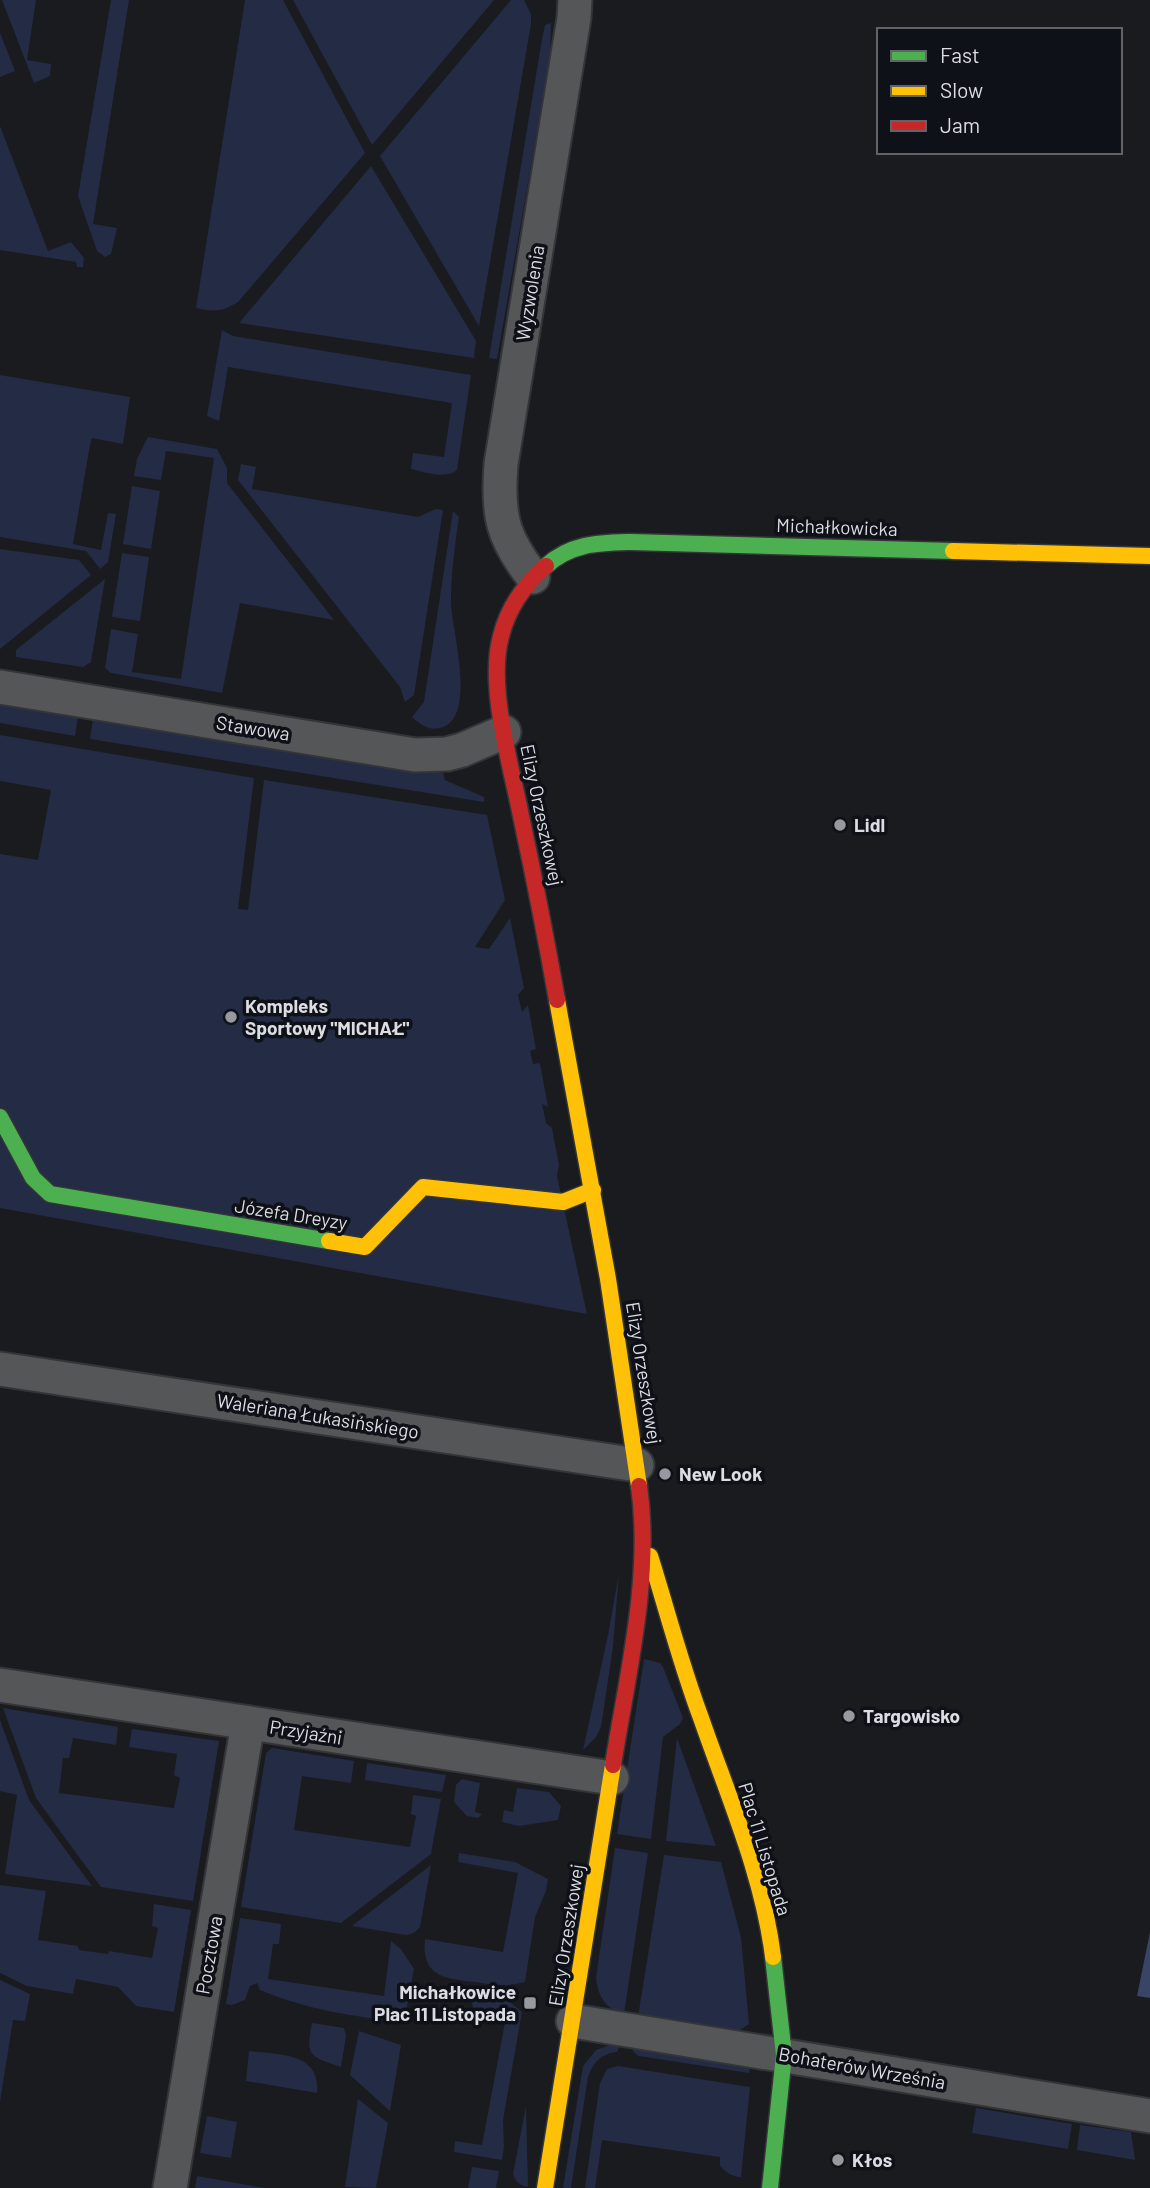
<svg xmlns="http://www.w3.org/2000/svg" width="1150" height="2188" font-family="Barlow,sans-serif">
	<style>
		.green { fill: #232b45 }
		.forest { fill: #394567 }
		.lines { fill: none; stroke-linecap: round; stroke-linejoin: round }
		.street-casing { stroke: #343538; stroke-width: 37 }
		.fast-casing { stroke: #343538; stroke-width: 19 }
		.slow-casing { stroke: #343538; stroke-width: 19 }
		.jam-casing { stroke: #343538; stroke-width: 19 }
		.street { stroke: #555658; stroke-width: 33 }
		.fast { stroke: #4caf50; stroke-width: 16 }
		.slow { stroke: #ffc107; stroke-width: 16 }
		.jam { stroke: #c62828; stroke-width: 16 }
		.poi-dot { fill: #97999e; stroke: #0f1118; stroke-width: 2.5 }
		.labels { text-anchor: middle; stroke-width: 7; stroke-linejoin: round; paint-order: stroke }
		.street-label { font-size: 19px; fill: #dbdde2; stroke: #0f1118 }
		.poi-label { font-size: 19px; font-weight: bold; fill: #dbdde2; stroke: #0f1118; text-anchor: start }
	</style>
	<rect width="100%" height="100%" fill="#1a1b1f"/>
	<!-- green -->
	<g class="green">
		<polygon points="2,0 36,0 27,60 51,64 50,76 34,83"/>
		<polygon points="111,0 129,0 93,224 117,228 111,254 105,257 97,251 78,196"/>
		<path d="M 245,0 L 283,0 L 365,153 L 239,301 C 224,312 214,312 196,308 Z"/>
		<polygon points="293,0 494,0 372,145"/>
		<polygon points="511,0 524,0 531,14 531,24 479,326 380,156"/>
		<polygon points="551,23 550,57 497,359 489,358 542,39 545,25"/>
		<polygon points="0,33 15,71 0,77"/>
		<polygon points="0,126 48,251 71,242 84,258 83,267 77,267 76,262 0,250"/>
		<polygon points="371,166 476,341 474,358 239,323"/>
		<path d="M 222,330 L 233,336 L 471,375 L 457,470 C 445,480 425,472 411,469 L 413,453 L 444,457 L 452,403 L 228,367 L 219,421 L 207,416 Z"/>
		<polygon points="0,375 130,397 123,444 92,438 90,445 73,544 101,550 108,513 116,514 108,562 100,569 86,551 0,537"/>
		<polygon points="148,437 217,449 227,468 227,483 334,620 240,603 222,693 111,673 105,668 111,629 138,634 132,672 181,679 214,458 166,451 161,480 134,476 137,459"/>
		<polygon points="241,464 256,467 252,489 418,517 436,509 443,510 414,695 405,702 400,687 238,480"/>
		<polygon points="132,486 160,491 151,549 123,544"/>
		<path d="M 453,511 L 459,517 C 455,545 451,573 451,602 C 451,628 479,719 440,728 C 428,731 420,724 412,717 L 424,702 Z"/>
		<polygon points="0,549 79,560 91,575 0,649"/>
		<polygon points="122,553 149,557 140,621 112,617"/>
		<polygon points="105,579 91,662 83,667 16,657 16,650"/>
		<polygon points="0,695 79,709 75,736 0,723"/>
		<polygon points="94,712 443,773 445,780 484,797 484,802 90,739"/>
		<polygon points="0,735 254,778 238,909 248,910 264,780 487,815 505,900 475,947 489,949 510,918 524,988 518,995 522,1012 528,1005 536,1049 530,1051 533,1064 540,1063 548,1107 542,1104 546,1123 552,1128 559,1165 557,1176 587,1314 0,1208 0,854 38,860 51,790 0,781"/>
		<polygon points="619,1573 613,1647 601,1727 596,1737 583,1750 608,1635"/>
		<polygon points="644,1659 660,1663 663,1667 683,1718 680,1724 663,1737 651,1839 617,1834"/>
		<polygon points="3,1708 118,1727 116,1745 73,1738 69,1758 63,1758 59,1793 174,1808 180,1778 174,1775 177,1754 129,1747 132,1729 219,1741 193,1901 101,1887 36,1798"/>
		<polygon points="0,1720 29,1800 92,1886 5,1874 17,1795 0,1791"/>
		<polygon points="677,1738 716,1846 666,1841"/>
		<polygon points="272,1748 354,1761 351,1783 302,1776 294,1830 410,1847 416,1816 411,1814 413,1795 441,1799 431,1854 341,1923 241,1907 266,1753"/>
		<polygon points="367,1763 446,1775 442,1792 365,1780"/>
		<polygon points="462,1779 480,1783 475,1812 482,1814 478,1818 467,1816 454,1802 456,1785"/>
		<polygon points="517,1788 549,1792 561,1806 558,1820 519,1826 502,1822 504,1810 513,1812"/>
		<path d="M 615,1848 L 648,1853 L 624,2014 C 605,2009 598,1996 596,1978 Z"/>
		<path d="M 459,1853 L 515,1862 L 548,1879 L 546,1891 L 535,1917 L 525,1982 C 506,1987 494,1985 475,1982 C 445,1979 421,1977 425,1939 L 503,1952 L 518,1873 L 458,1862 Z"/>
		<polygon points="664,1855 721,1862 741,1937 749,2024 740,2030 733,2031 638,2017"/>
		<path d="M 431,1865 L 420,1927 C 416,1932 413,1934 406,1935 L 352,1926 Z"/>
		<polygon points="0,1885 46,1891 38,1940 78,1946 79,1950 108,1954 109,1951 152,1958 158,1928 152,1926 154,1904 191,1910 174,2012 136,2006 118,1987 76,1979 73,1994 27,1986 0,1973"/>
		<path d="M 240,1918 L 281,1924 L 279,1944 L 273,1944 L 268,1979 L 384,1996 L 391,1941 L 401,1949 L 414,1969 L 404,2023 C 355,2016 306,2010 260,1990 L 257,1983 L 250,1986 L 245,2000 L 232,2005 L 226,2004 Z"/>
		<polygon points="0,1980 30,1994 25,2021 13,2020 0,2102"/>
		<polygon points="467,1992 505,1998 522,2012 503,2120 504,2147 502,2160 454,2152 455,2141 482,2145 506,2017 475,2011"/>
		<path d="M 312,2023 L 344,2028 L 346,2036 L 341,2067 C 310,2056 305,2057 312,2023 Z"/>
		<polygon points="359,2031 401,2045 390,2111 350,2075"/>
		<path d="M 612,2044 L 621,2044 L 617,2052 C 600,2054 594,2062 588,2077 L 571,2188 L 563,2188 L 583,2066 L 596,2050 Z"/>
		<polygon points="634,2046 751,2064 749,2073 639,2056 633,2052"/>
		<path d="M 249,2051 C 279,2055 321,2052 317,2093 L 246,2081 Z"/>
		<path d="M 618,2066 L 750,2087 L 741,2177 C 732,2177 727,2173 720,2166 L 720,2157 L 602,2140 L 595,2188 L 585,2188 L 600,2083 L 607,2069 Z"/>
		<polygon points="358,2099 388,2123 376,2188 345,2187"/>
		<path d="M 526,2106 L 528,2187 C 520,2185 516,2183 513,2174 Z"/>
		<polygon points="976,2108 1072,2124 1068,2149 972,2133"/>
		<polygon points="207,2116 237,2122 231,2158 200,2153"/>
		<polygon points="1080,2125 1131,2132 1135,2160 1077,2150"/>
		<polygon points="472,2167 499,2171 496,2188 468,2188"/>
		<polygon points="197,2176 265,2188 266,2188 195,2188"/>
	</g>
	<!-- forest -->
	<polygon class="forest" points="1150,1932 1150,1998 1137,1996"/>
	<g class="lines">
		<!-- street casing -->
		<g class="street-casing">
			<g id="street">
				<path d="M 533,577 C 502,537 497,515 501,464 L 574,18 L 575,0"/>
				<polyline points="0,687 415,755 447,754 462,750 504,732"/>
				<polyline points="0,1369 637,1465"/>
				<polyline points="0,1685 612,1778"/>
				<polyline points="573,2021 1150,2116"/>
				<polyline points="170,2188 248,1723"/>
			</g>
		</g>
		<!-- fast casing -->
		<g class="fast-casing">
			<g id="fast">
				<path d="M 546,566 C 571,543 599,543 631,542 L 953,551"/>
				<polyline points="0,1117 33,1178 50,1194 329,1241"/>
				<polyline points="770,2188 784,2055 773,1957"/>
			</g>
		</g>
		<!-- slow casing -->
		<g class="slow-casing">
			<g id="slow">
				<polyline points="953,551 1150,556"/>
				<polyline points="557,1000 608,1279 639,1486"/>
				<polyline points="329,1241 365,1247 423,1187 563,1202 593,1190"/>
				<path d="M 650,1556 C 667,1610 681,1665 701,1718 C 728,1796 763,1875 773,1957"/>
				<polyline points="545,2188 613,1765"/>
			</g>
		</g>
		<!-- jam casing -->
		<g class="jam-casing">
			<g id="jam">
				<path d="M 546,566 C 524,585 508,608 501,636 C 487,686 511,765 521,816 C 534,877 546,938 557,1000"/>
				<path d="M 613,1765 C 627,1676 652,1577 639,1486"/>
			</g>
		</g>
		<!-- street -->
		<use href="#street" class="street"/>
		<!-- fast -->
		<use href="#fast" class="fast"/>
		<!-- slow -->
		<use href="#slow" class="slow"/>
		<!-- jam -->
		<use href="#jam" class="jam"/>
	</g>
	<!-- markers -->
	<g class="poi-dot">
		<circle cx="840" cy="825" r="7"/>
		<circle cx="231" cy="1017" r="7"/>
		<circle cx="665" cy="1474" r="7"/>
		<circle cx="849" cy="1716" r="7"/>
		<rect x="523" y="1996" width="14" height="14" rx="3.5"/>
		<circle cx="838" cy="2160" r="7"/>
	</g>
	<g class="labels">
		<!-- street labels -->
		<g class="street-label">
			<text transform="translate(530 293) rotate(-81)" y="7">Wyzwolenia</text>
			<text transform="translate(837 527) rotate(2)" y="7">Michałkowicka</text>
			<text transform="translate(253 728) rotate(9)" y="7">Stawowa</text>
			<text transform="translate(542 815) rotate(78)" y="7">Elizy Orzeszkowej</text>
			<text transform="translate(291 1214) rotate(9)" y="7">Józefa Dreyzy</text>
			<text transform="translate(644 1373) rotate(81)" y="7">Elizy Orzeszkowej</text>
			<text transform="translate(318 1416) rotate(9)" y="7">Waleriana Łukasińskiego</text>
			<text transform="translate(306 1732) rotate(9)" y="7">Przyjaźni</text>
			<text transform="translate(765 1849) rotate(73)" y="7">Plac 11 Listopada</text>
			<text transform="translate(566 1935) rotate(-81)" y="7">Elizy Orzeszkowej</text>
			<text transform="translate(209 1955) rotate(-80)" y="7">Pocztowa</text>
			<text transform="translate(862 2068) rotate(10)" y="7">Bohaterów Września</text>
		</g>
		<!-- poi labels -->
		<g class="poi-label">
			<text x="854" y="832">Lidl</text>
			<text x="245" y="1013">Kompleks<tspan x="245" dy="22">Sportowy "MICHAŁ"</tspan></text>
			<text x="679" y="1481">New Look</text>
			<text x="863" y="1723">Targowisko</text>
			<text x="516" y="1999" text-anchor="end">Michałkowice<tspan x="516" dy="22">Plac 11 Listopada</tspan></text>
			<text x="852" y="2167">Kłos</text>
		</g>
	</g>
	<!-- legend -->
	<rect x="877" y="28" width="245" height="126" fill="#0f1118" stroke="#616369" stroke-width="2"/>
	<rect x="891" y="51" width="35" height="10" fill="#4caf50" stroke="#616369" stroke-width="2"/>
	<text x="940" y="63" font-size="21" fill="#dbdde2">Fast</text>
	<rect x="891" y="86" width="35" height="10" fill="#ffc107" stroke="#616369" stroke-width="2"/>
	<text x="940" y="98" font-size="21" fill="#dbdde2">Slow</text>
	<rect x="891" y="121" width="35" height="10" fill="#c62828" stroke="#616369" stroke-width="2"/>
	<text x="940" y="133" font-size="21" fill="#dbdde2">Jam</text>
</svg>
